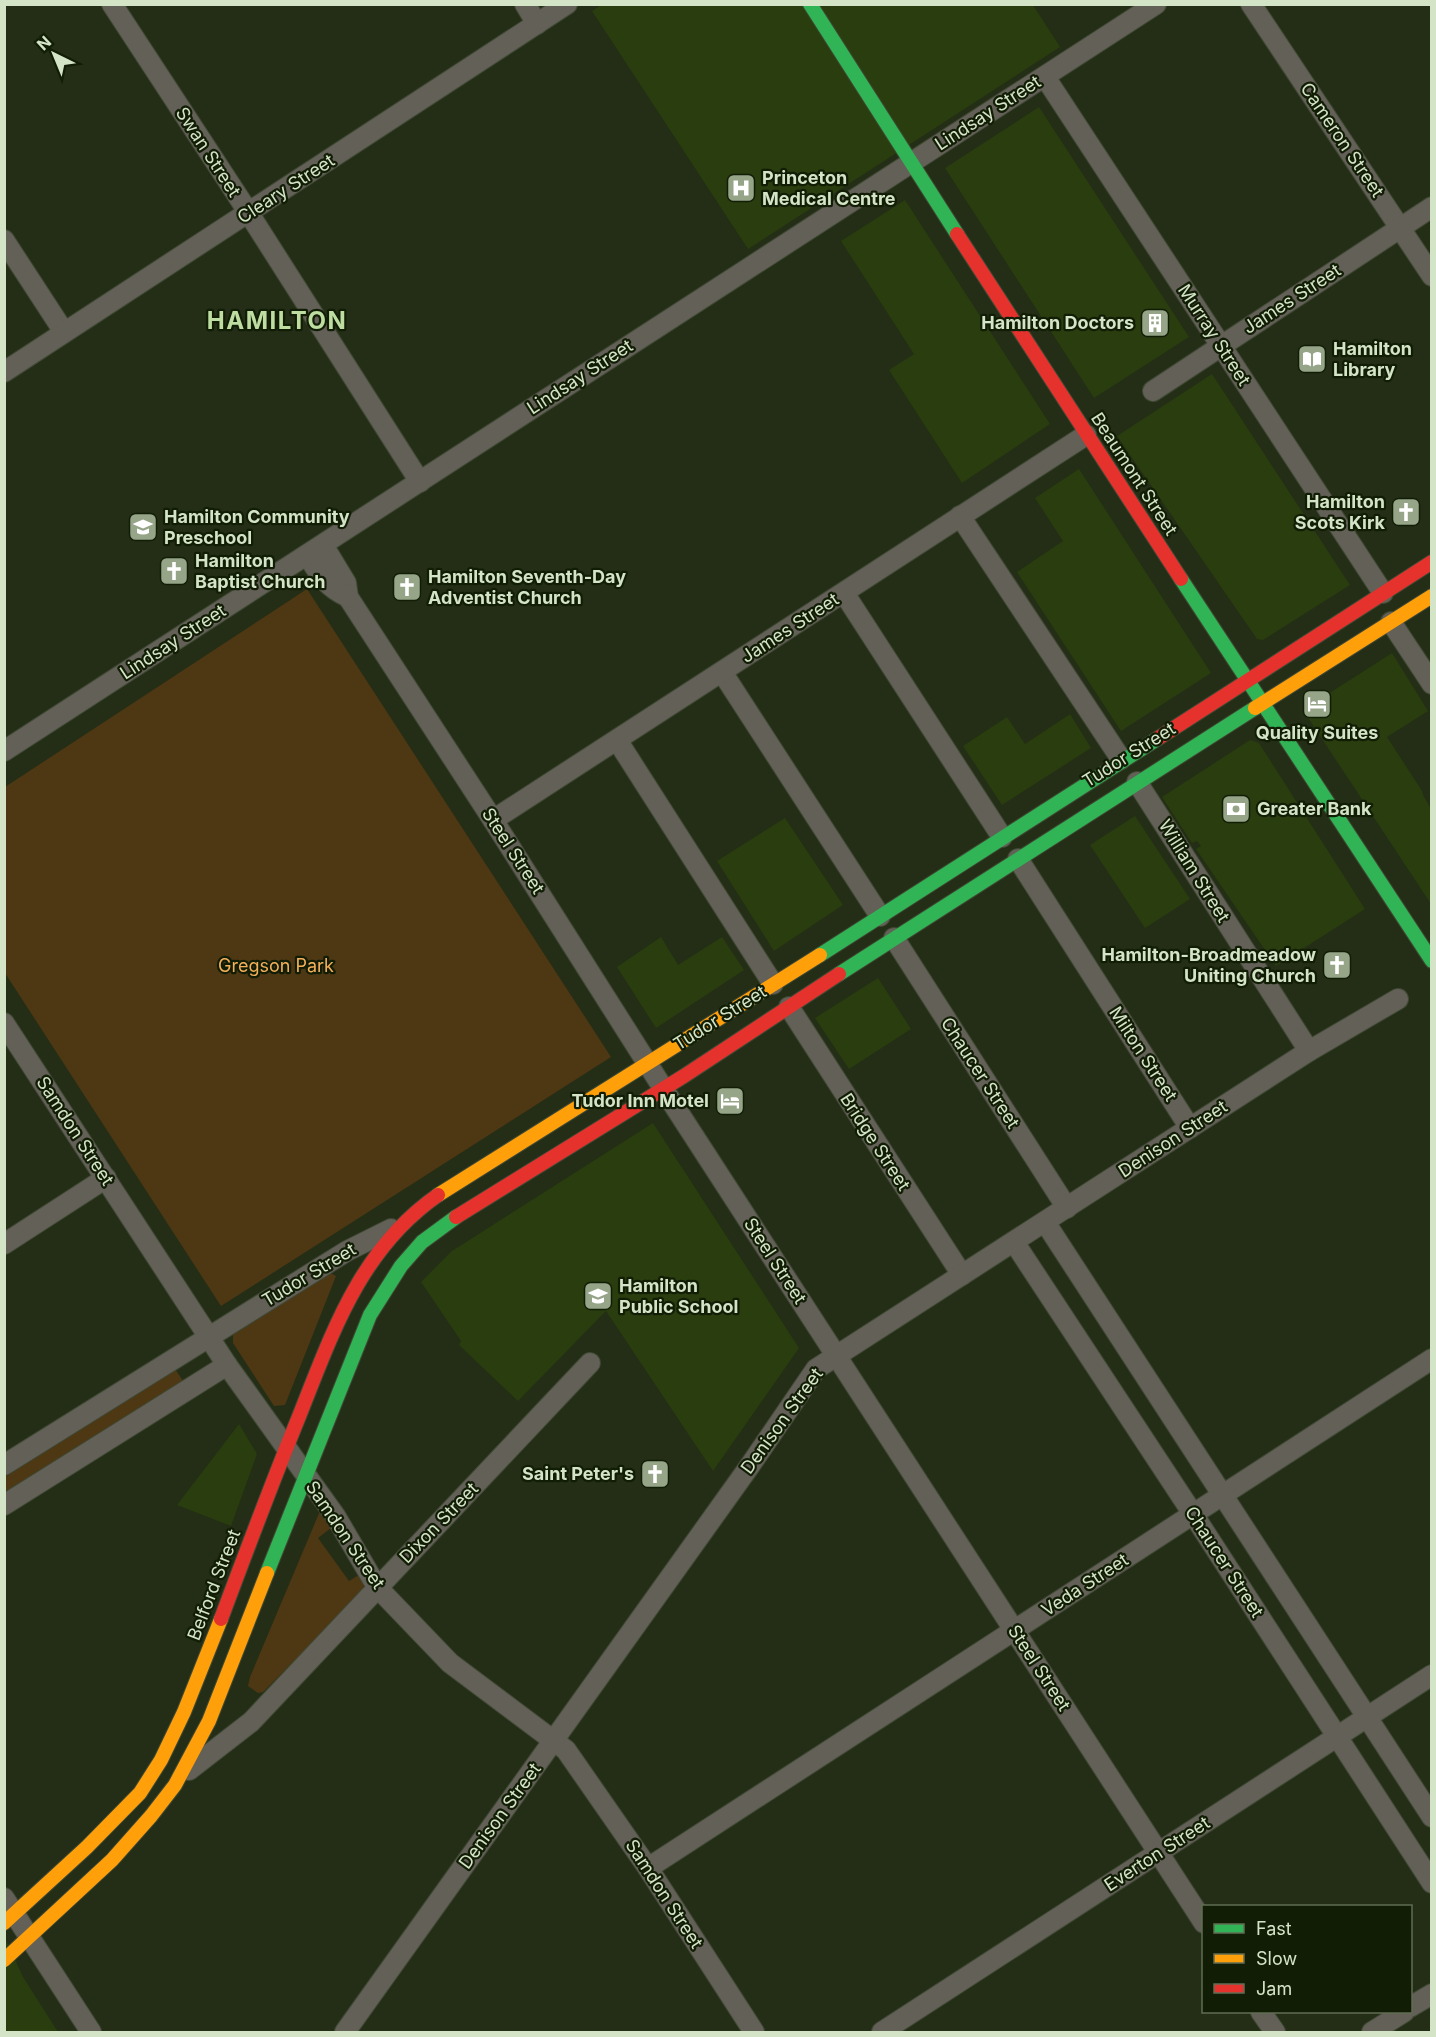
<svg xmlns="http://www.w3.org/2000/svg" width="1436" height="2037" font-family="Inter,sans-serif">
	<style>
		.built { fill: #293d0e }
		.green { fill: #4e3713 }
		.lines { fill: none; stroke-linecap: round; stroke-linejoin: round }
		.street-casing { stroke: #3f4934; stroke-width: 22 }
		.fast-casing { stroke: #3f4934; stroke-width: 16 }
		.slow-casing { stroke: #3f4934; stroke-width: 16 }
		.jam-casing { stroke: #3f4934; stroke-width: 16 }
		.street { stroke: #636057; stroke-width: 20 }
		.fast { stroke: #30b455; stroke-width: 14 }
		.slow { stroke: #ff9f0a; stroke-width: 14 }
		.jam { stroke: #e5322d; stroke-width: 14 }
		.labels { text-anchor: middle; stroke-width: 4.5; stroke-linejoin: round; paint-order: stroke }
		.street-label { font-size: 18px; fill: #d4e4c6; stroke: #121d06 }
		.poi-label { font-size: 18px; font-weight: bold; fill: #d4e4c6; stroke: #121d06; text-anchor: start }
		.park-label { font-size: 18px; fill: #f4af59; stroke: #121d06 }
		.district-label { font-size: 24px; font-weight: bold; letter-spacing: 1.5px; fill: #bedda0; stroke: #121d06 }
	</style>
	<rect width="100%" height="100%" fill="#242e16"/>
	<!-- built -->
	<g class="built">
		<polygon points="603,4 1033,5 1060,47 748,249 592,11"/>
		<polygon points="1039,107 1189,337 1094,398 945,168"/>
		<polygon points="905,200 1050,424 962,483 889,370 914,354 841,241"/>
		<polygon points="1212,374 1350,585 1263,640 1257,639 1117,436"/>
		<polygon points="1079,469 1211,673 1121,731 1017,572 1063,541 1035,498"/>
		<polygon points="1392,653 1428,711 1387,737 1422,791 1423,795 1431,809 1431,904 1303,710"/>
		<polygon points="1070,714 1091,748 1002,805 963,746 1007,717 1025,744"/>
		<polygon points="1250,740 1259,743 1365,909 1276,966 1196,849 1201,846 1197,841 1192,843 1162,797"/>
		<polygon points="1135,816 1190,899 1145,928 1090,845"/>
		<polygon points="785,818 843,905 774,951 717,861"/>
		<polygon points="661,937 678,965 722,937 744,970 656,1028 617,967"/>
		<polygon points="878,978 911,1029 849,1069 815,1018"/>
		<polygon points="653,1123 799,1348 713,1471 606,1311 518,1401 459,1345 461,1341 421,1282 452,1251"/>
		<polygon points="239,1424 257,1454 231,1526 177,1505"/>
		<polygon points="4,1936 23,1977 58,2032 5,2032"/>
	</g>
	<!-- green -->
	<g class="green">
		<polygon points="307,589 611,1057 221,1306 5,973 5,787"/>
		<polygon points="328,1272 336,1276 285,1405 274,1406 233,1343 233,1335 238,1328"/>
		<polygon points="175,1369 183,1381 5,1494 5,1477"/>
		<polygon points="320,1511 331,1528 318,1538 349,1581 362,1573 364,1581 363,1592 263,1692 258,1693 248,1686 250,1677"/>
	</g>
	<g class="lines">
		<!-- street casing -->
		<g class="street-casing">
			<g id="street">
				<polyline points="112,4 241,201 420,482"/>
				<polyline points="525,4 537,24"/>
				<polyline points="1251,4 1432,276"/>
				<polyline points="1045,77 1383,593"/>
				<polyline points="4,240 64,332"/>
				<polyline points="4,372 567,4"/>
				<polyline points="1153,391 1432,207"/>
				<polyline points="960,516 1121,759"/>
				<polyline points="323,545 346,583 348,597 493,820 675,1107 1204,1923"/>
				<path d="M 307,555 C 320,575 326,587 348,597"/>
				<polyline points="844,593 1002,837"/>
				<polyline points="1391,622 1432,684"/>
				<polyline points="722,672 880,916"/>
				<polyline points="617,740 773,984"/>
				<polyline points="4,751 1156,4"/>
				<polyline points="1137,782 1309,1051"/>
				<polyline points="493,820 1086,435"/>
				<polyline points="1018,859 1190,1128"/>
				<polyline points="894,938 1067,1208"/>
				<polyline points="789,1007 962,1275"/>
				<polyline points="4,1023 227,1365 336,1517 377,1587 450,1663 566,1750 648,1868 754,2032"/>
				<polyline points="1045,1222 1432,1817"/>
				<polyline points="1014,1242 1193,1514 1432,1883"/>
				<polyline points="4,1244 106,1178"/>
				<polyline points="4,1465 347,1251 391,1229"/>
				<polyline points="4,1505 227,1365"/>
				<polyline points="189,1770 251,1722 590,1363"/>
				<polyline points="648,1868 1432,1359"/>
				<polyline points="4,1898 91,2032"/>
				<polyline points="1410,2007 1432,1994"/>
				<polyline points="1261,2012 1275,2032"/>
				<polyline points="345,2032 749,1467 816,1369 1309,1051 1398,999"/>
				<polyline points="882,2032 1432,1675"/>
				<polyline points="1372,2032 1404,2012"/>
			</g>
		</g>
		<!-- fast casing -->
		<g class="fast-casing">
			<g id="fast">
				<polyline points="810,4 957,234"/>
				<polyline points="1181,579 1432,961"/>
				<polyline points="820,955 1157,739"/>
				<polyline points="839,974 1255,708"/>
				<polyline points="267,1573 370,1315 401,1266 422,1242 456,1217"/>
			</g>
		</g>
		<!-- slow casing -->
		<g class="slow-casing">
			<g id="slow">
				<polyline points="1255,708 1432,596"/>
				<polyline points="438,1195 820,955"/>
				<polyline points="4,1923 87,1847 140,1793 161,1760 184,1712 221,1619"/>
				<polyline points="4,1960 112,1860 151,1816 175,1785 209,1721 267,1573"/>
			</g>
		</g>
		<!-- jam casing -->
		<g class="jam-casing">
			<g id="jam">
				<polyline points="957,234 1181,579"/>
				<polyline points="1157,739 1432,562"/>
				<polyline points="456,1217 684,1076 839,974"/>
				<path d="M 221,1619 C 246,1552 271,1485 298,1419 C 332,1334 359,1250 438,1195"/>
			</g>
		</g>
		<!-- street -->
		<use href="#street" class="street"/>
		<!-- fast -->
		<use href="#fast" class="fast"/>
		<!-- slow -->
		<use href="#slow" class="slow"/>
		<!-- jam -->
		<use href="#jam" class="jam"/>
	</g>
	<!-- icons -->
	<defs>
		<g id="hospital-square" transform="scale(1.5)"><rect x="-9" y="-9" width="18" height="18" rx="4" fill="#96a488" stroke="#121d06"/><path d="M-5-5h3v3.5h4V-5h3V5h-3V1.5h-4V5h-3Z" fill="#fff"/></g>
		<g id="building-square" transform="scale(1.5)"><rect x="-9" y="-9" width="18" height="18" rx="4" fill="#96a488" stroke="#121d06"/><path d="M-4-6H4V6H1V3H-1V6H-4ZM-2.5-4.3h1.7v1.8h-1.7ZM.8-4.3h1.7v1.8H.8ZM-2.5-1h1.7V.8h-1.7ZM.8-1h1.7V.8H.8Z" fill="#fff"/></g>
		<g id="library-square" transform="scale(1.5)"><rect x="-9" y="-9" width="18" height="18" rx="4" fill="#96a488" stroke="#121d06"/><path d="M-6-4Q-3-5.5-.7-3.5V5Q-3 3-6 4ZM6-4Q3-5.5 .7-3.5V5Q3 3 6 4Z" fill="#fff"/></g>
		<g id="church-square" transform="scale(1.5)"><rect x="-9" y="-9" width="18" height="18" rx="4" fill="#96a488" stroke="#121d06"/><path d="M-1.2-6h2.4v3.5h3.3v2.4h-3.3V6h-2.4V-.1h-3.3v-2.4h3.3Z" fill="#fff"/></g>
		<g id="school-square" transform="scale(1.5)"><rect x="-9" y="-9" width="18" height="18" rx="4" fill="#96a488" stroke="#121d06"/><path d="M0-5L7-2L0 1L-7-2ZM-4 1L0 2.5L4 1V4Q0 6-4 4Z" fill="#fff"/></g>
		<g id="hotel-square" transform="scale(1.5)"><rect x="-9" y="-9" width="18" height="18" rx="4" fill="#96a488" stroke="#121d06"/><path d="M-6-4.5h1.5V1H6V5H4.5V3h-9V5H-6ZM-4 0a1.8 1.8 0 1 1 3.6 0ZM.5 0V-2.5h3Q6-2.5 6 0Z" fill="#fff"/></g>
		<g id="bank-square" transform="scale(1.5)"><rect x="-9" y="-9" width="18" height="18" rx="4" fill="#96a488" stroke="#121d06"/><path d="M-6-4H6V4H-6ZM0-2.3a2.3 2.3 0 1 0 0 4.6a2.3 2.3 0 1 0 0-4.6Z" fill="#fff"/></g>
	</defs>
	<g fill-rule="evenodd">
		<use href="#hospital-square" x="741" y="188"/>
		<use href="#building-square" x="1155" y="323"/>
		<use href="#library-square" x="1312" y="359"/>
		<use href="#church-square" x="1406" y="512"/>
		<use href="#school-square" x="143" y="527"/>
		<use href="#church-square" x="174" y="571"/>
		<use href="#church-square" x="407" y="587"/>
		<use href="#hotel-square" x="1317" y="704"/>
		<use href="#bank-square" x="1236" y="809"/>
		<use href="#church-square" x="1337" y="965"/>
		<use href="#hotel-square" x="730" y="1101"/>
		<use href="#school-square" x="598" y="1296"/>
		<use href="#church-square" x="655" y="1474"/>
	</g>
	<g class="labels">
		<!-- street labels -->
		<g class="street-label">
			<text transform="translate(988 113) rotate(-33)" y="6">Lindsay Street</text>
			<text transform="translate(1342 140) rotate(56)" y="6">Cameron Street</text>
			<text transform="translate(208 152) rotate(57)" y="6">Swan Street</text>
			<text transform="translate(286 189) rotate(-33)" y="6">Cleary Street</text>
			<text transform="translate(1292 299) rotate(-33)" y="6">James Street</text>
			<text transform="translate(1214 335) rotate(57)" y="6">Murray Street</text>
			<text transform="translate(580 377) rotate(-33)" y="6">Lindsay Street</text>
			<text transform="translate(1134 474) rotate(57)" y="6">Beaumont Street</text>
			<text transform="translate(790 628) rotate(-33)" y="6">James Street</text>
			<text transform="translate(173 642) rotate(-33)" y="6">Lindsay Street</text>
			<text transform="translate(1129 755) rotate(-32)" y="6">Tudor Street</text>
			<text transform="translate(513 851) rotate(57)" y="6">Steel Street</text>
			<text transform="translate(1194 871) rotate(58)" y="6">William Street</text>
			<text transform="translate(720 1018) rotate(-32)" y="6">Tudor Street</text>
			<text transform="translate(1143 1054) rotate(57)" y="6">Milton Street</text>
			<text transform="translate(980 1073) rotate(57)" y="6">Chaucer Street</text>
			<text transform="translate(75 1131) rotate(57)" y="6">Samdon Street</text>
			<text transform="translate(1173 1139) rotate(-33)" y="6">Denison Street</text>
			<text transform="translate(875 1142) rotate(57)" y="6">Bridge Street</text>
			<text transform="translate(775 1261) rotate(57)" y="6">Steel Street</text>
			<text transform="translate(309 1275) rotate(-31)" y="6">Tudor Street</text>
			<text transform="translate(782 1421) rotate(-54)" y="6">Denison Street</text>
			<text transform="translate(439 1523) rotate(-46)" y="6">Dixon Street</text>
			<text transform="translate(345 1535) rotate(56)" y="6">Samdon Street</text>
			<text transform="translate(1224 1562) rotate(57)" y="6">Chaucer Street</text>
			<text transform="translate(214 1585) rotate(-69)" y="6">Belford Street</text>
			<text transform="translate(1085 1585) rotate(-33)" y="6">Veda Street</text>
			<text transform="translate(1039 1668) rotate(57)" y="6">Steel Street</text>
			<text transform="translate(500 1816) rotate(-54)" y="6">Denison Street</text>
			<text transform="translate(1157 1854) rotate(-33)" y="6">Everton Street</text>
			<text transform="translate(664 1894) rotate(57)" y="6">Samdon Street</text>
		</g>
		<!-- poi labels -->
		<g class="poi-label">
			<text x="762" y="184">Princeton<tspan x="762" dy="21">Medical Centre</tspan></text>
			<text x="1134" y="329" text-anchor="end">Hamilton Doctors</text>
			<text x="1333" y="355">Hamilton<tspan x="1333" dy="21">Library</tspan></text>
			<text x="1385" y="508" text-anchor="end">Hamilton<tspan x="1385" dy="21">Scots Kirk</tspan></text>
			<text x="164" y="523">Hamilton Community<tspan x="164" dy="21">Preschool</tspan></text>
			<text x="195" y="567">Hamilton<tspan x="195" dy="21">Baptist Church</tspan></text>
			<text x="428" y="583">Hamilton Seventh-Day<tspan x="428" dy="21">Adventist Church</tspan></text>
			<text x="1317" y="739" text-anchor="middle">Quality Suites</text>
			<text x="1257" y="815">Greater Bank</text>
			<text x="1316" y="961" text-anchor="end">Hamilton-Broadmeadow<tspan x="1316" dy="21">Uniting Church</tspan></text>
			<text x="709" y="1107" text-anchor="end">Tudor Inn Motel</text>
			<text x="619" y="1292">Hamilton<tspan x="619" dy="21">Public School</tspan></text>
			<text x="634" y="1480" text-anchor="end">Saint Peter's</text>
		</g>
		<!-- park labels -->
		<g class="park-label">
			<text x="276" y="972">Gregson Park</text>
		</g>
		<!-- district labels -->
		<g class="district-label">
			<text x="277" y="329">HAMILTON</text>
		</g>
	</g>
	<!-- border -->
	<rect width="1436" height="2037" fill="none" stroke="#d4e4c6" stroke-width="12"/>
	<!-- legend -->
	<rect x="1202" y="1905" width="210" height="108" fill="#121d06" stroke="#606d53" stroke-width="1.5"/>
	<rect x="1214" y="1924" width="30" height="9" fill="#30b455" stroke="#606d53" stroke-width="1.5"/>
	<text x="1256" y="1935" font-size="18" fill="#d4e4c6">Fast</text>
	<rect x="1214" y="1954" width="30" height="9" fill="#ff9f0a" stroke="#606d53" stroke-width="1.5"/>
	<text x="1256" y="1965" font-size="18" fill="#d4e4c6">Slow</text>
	<rect x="1214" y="1984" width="30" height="9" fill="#e5322d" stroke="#606d53" stroke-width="1.5"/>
	<text x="1256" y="1995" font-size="18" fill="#d4e4c6">Jam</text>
	<!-- north arrow -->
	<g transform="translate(54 54) rotate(317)" stroke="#121d06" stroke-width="4.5" paint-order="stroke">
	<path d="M0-4.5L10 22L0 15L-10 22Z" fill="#d4e4c6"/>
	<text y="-9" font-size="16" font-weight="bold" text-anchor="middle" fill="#d4e4c6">N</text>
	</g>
</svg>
